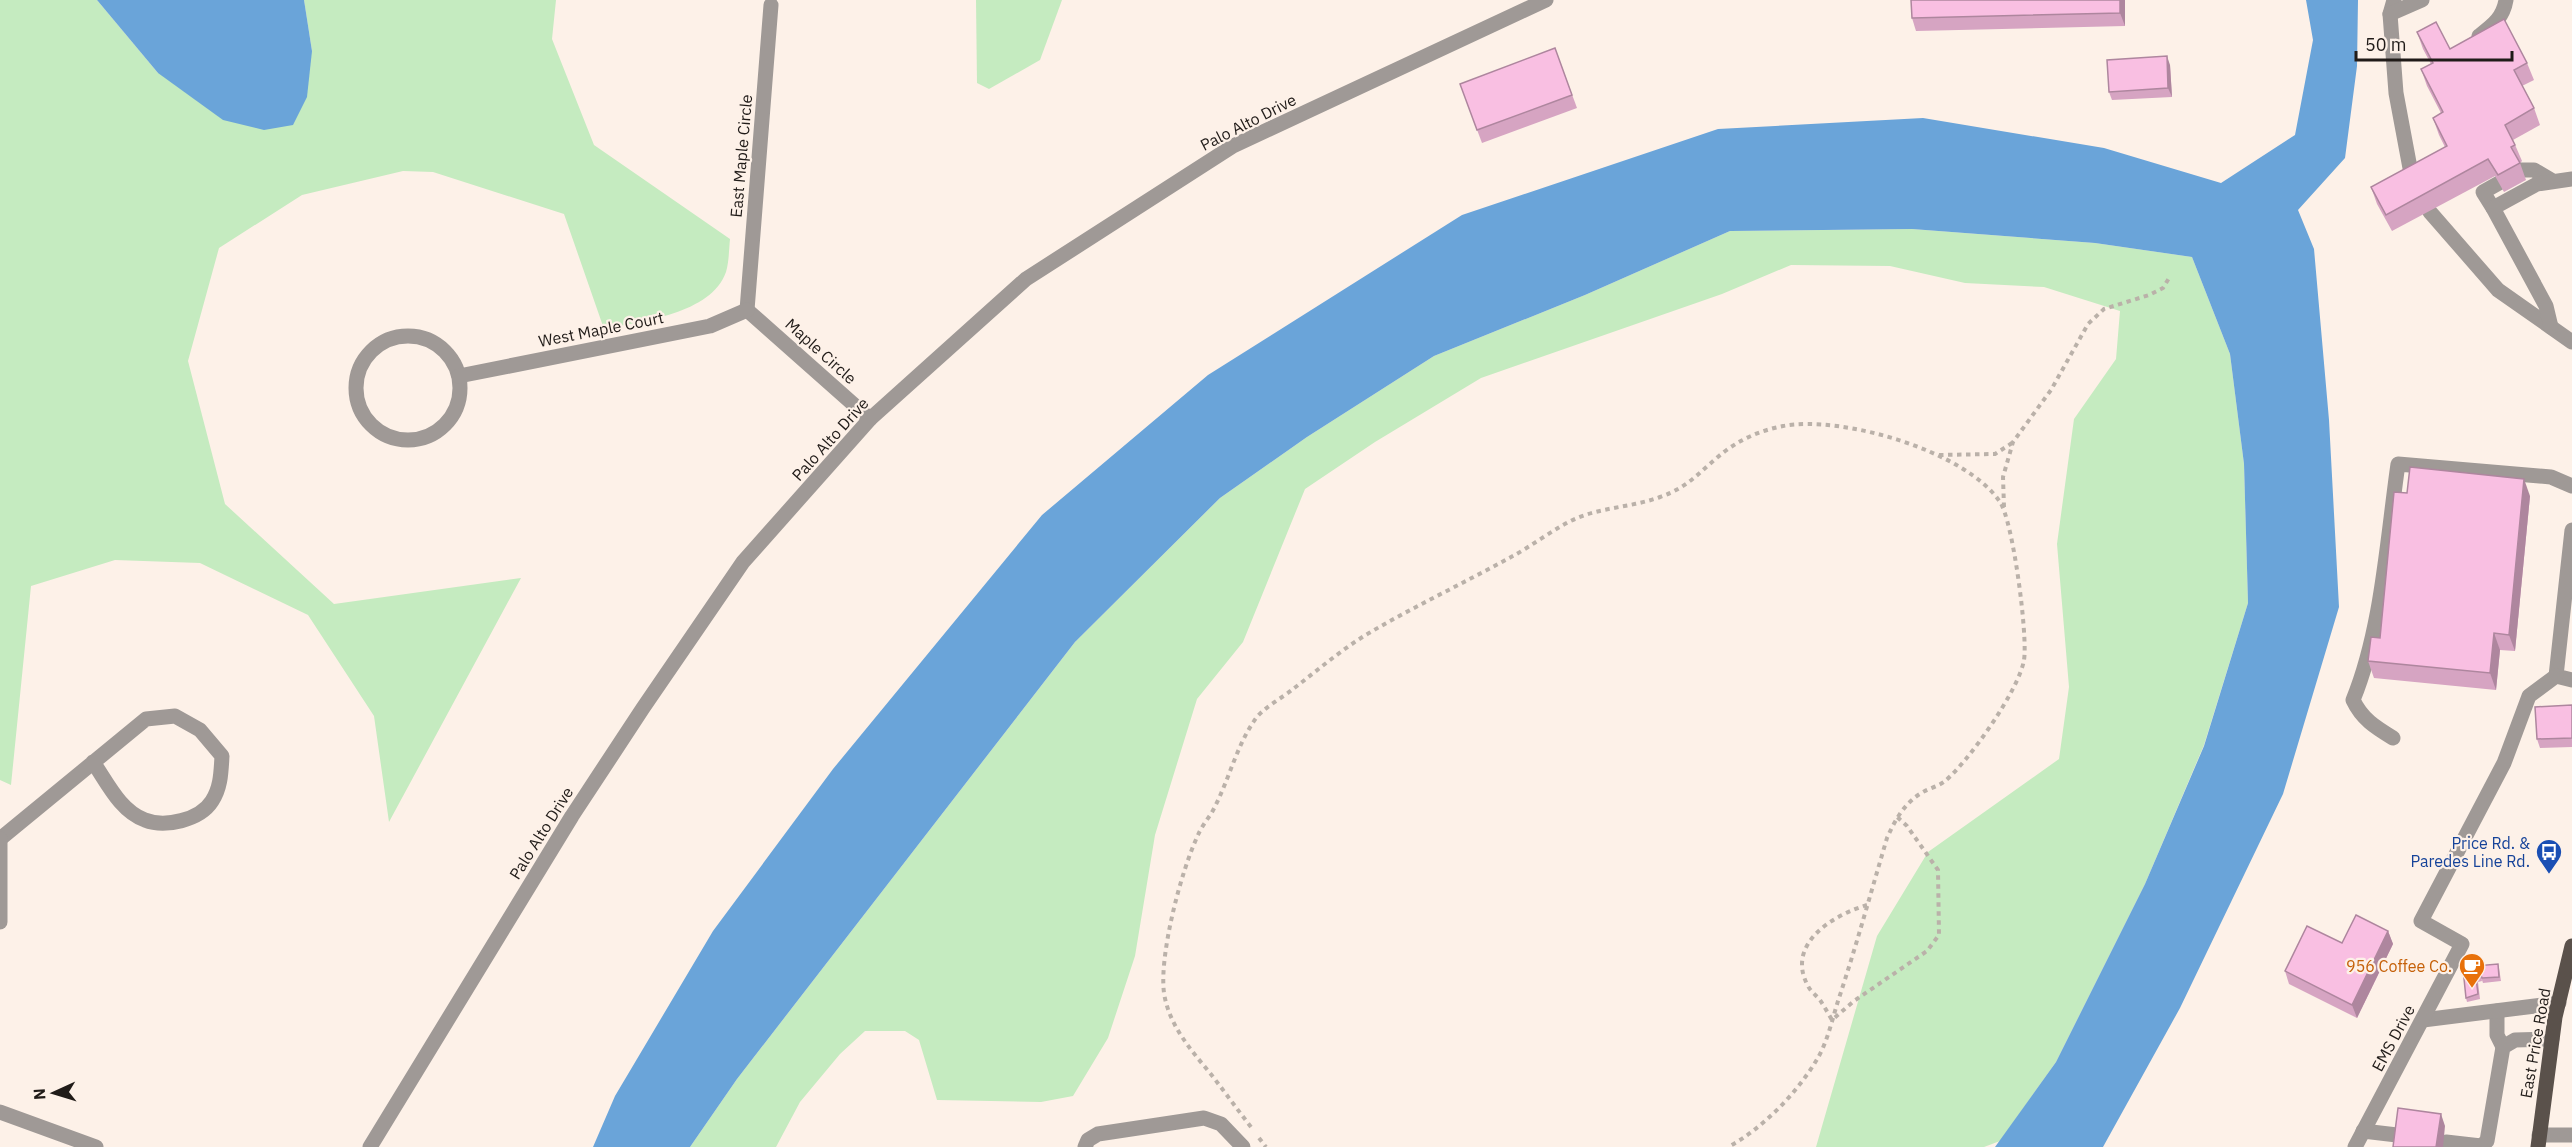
<svg xmlns="http://www.w3.org/2000/svg" width="2572" height="1147" font-family="'IBM Plex Sans',sans-serif">
	<style>
		.green { fill: #c5ebc0 }
		.water { fill: #6aa4d9 }
		.lines { fill: none; stroke-linecap: round; stroke-linejoin: round }
		.path { stroke: #bab1a9; stroke-width: 4; stroke-dasharray: 4.5 4.5; stroke-linecap: butt }
		.minor { stroke: #9f9996; stroke-width: 15 }
		.major { stroke: #5a514b; stroke-width: 15 }
		.wall { fill: #d6a4c2 }
		.shaded-wall { fill: #ae869e }
		.building { fill: #f9bfe2; stroke: #ae869e; stroke-width: 1.5 }
		.labels { text-anchor: middle; stroke-width: 4.5; stroke-linejoin: round; paint-order: stroke }
		.street-label { font-size: 16px; fill: #201b18; stroke: #fdf1e8 }
		.transit-label { font-size: 16px; fill: #164399; stroke: #fdf1e8; text-anchor: end }
		.food-label { font-size: 16px; fill: #c56008; stroke: #fdf1e8; text-anchor: end }
	</style>
	<rect width="100%" height="100%" fill="#fdf1e8"/>
	<!-- green -->
	<g class="green">
		<path d="M 0,0 L 97,0 L 158,73 L 312,51 L 304,0 L 556,0 L 552,39 L 594,145 L 730,239 C 729,249 729,262 726,272 C 711,314 642,321 604,329 L 564,214 L 433,172 L 403,171 L 302,195 L 219,248 L 188,361 L 225,504 L 334,604 L 521,578 L 389,822 L 374,716 L 308,615 L 200,563 L 115,560 L 31,586 L 11,785 L 0,780 Z"/>
		<polygon points="976,0 1062,0 1040,60 989,89 977,83"/>
		<polygon points="1912,229 2095,243 2192,257 2230,354 2244,464 2248,603 2204,745 2145,884 2056,1062 2000,1141 1984,1147 1816,1147 1877,936 1928,852 2059,759 2069,687 2057,544 2074,419 2116,359 2120,311 2044,287 1965,283 1890,266 1791,265 1722,294 1481,378 1375,442 1305,489 1243,642 1197,699 1155,835 1135,956 1108,1038 1073,1096 1041,1102 937,1100 919,1040 905,1031 865,1031 840,1054 800,1102 776,1147 690,1147 737,1079 1075,642 1220,498 1307,437 1434,356 1585,295 1730,231"/>
	</g>
	<!-- water -->
	<g class="water">
		<polygon points="97,0 304,0 312,51 307,97 293,125 264,130 223,120 158,73"/>
		<polygon points="2306,0 2358,0 2357,66 2345,158 2298,210 2314,249 2329,420 2339,607 2283,794 2180,1008 2103,1147 1995,1147 2056,1062 2145,884 2204,746 2248,603 2244,464 2230,354 2192,257 2095,243 1912,229 1730,231 1585,295 1434,356 1307,437 1220,498 1075,642 737,1079 690,1147 593,1147 615,1096 713,931 833,769 1042,515 1208,375 1462,215 1718,129 1923,118 2104,148 2221,183 2295,135 2313,40"/>
	</g>
	<g class="lines">
		<!-- path -->
		<g class="path">
			<polyline points="1939,455 1995,454 2012,443"/>
			<polyline points="2004,507 2003,477 2013,442 2051,390 2088,324 2104,309 2149,295 2163,288 2169,278"/>
			<path d="M 1867,905 C 1833,915 1785,944 1808,986 C 1811,992 1816,995 1820,1000 C 1824,1006 1828,1013 1832,1020 L 1854,1001 L 1927,951 L 1939,935 L 1938,870 L 1907,826 L 1896,816"/>
			<path d="M 1251,1127 C 1237,1109 1224,1091 1210,1073 C 1190,1049 1169,1025 1164,993 C 1159,955 1181,871 1198,835 C 1201,828 1206,821 1211,814 C 1228,784 1235,749 1254,721 C 1262,708 1281,699 1293,689 C 1318,670 1342,649 1369,633 C 1415,606 1464,583 1511,557 C 1532,546 1556,527 1577,518 C 1604,507 1633,507 1660,497 C 1692,486 1702,468 1728,449 C 1745,437 1763,430 1783,426 C 1842,415 1966,451 2000,502 C 2013,521 2028,636 2024,660 C 2019,690 1969,761 1945,781 C 1939,786 1930,788 1923,792 C 1905,802 1895,820 1887,838 C 1871,892 1856,947 1838,1001 C 1832,1020 1827,1044 1816,1061 C 1796,1094 1762,1129 1728,1147"/>
			<polyline points="1259,1138 1266,1147"/>
		</g>
		<!-- minor -->
		<g class="minor">
			<polyline points="2394,0 2390,14 2396,93 2413,184"/>
			<polyline points="2390,14 2422,0"/>
			<path d="M 2479,36 C 2493,25 2503,18 2506,0"/>
			<polyline points="2521,170 2534,170 2551,180"/>
			<polyline points="2493,208 2483,192 2499,183"/>
			<polyline points="2430,212 2498,290 2572,342"/>
			<polyline points="747,310 771,5"/>
			<polyline points="747,310 870,419"/>
			<polyline points="2551,327 2546,306 2493,208 2537,184 2572,179"/>
			<circle cx="408" cy="388" r="52"/>
			<polyline points="459,376 710,326 747,310"/>
			<polyline points="2572,530 2556,676 2572,680"/>
			<path d="M 2393,738 C 2375,727 2362,719 2353,700 C 2382,629 2387,540 2398,464 L 2551,477 L 2572,486"/>
			<path d="M 0,839 L 146,719 L 175,716 L 200,730 L 222,756 C 221,772 221,787 212,801 C 200,820 165,828 145,820 C 120,811 107,782 93,762"/>
			<polyline points="0,922 0,839"/>
			<polyline points="2497,1011 2497,1035 2503,1047"/>
			<polyline points="2423,1020 2559,1003"/>
			<polyline points="0,1112 96,1147"/>
			<polyline points="2363,1131 2397,1135"/>
			<polyline points="2539,1135 2572,1135"/>
			<polyline points="2446,1142 2481,1146 2487,1141 2503,1047 2515,1040 2552,1039"/>
			<polyline points="370,1147 572,816 643,708 743,562 870,419 1026,279 1233,146 1546,0"/>
			<polyline points="1085,1147 1088,1140 1098,1134 1204,1118 1221,1124 1243,1147"/>
			<polyline points="2355,1147 2462,944 2421,921 2504,763 2529,696 2556,676"/>
		</g>
		<!-- major -->
		<polyline class="major" points="2538,1147 2555,1017 2572,946"/>
	</g>
	<!-- wall -->
	<g class="wall">
		<polygon points="2125,0 2125,26 1916,31 1912,18"/>
		<polygon points="2417,32 2450,49 2527,63 2534,80 2522,86 2534,108 2540,125 2513,140 2522,161 2520,163 2526,180 2504,192 2495,176 2392,231 2377,204 2371,187 2445,147 2439,135 2433,118 2441,113 2427,86 2421,69 2431,64 2423,49"/>
		<polygon points="1555,48 1577,108 1482,143 1460,84"/>
		<polygon points="2170,65 2172,97 2112,100 2109,92"/>
		<polygon points="2407,493 2530,496 2515,651 2500,650 2496,690 2374,678 2368,661 2380,638"/>
		<polygon points="2572,705 2572,747 2540,748 2537,739"/>
		<polygon points="2388,931 2393,944 2357,1018 2289,984 2285,971"/>
		<polygon points="2498,964 2499,968 2501,981 2483,983 2481,977 2482,981 2478,982 2480,999 2467,1002 2466,998 2463,969"/>
	</g>
	<!-- shaded-wall -->
	<g class="shaded-wall">
		<polygon points="2120,0 2125,0 2125,26 2120,13"/>
		<polygon points="2167,56 2170,65 2172,97 2168,88"/>
		<polygon points="2524,479 2530,496 2515,651 2509,635"/>
		<polygon points="2494,633 2500,650 2496,690 2490,673"/>
		<polygon points="2388,931 2393,944 2357,1018 2352,1005"/>
		<polygon points="2441,1114 2445,1126 2443,1147 2436,1147"/>
	</g>
	<!-- building -->
	<g class="building">
		<polygon points="1911,0 2120,0 2120,13 1912,18"/>
		<polygon points="2504,19 2527,63 2514,70 2534,108 2505,125 2515,145 2511,147 2520,163 2498,175 2488,159 2386,215 2371,187 2447,146 2433,118 2443,112 2421,69 2433,63 2417,32 2436,22 2450,49"/>
		<polygon points="1555,48 1572,95 1477,130 1460,84"/>
		<polygon points="2167,56 2168,88 2109,92 2107,60"/>
		<polygon points="2410,467 2524,479 2509,635 2494,633 2490,673 2368,661 2371,637 2380,638 2394,492 2407,493"/>
		<polygon points="2572,705 2572,738 2537,739 2535,707"/>
		<polygon points="2356,915 2388,931 2352,1005 2285,971 2307,926 2342,943"/>
		<polygon points="2498,964 2499,977 2482,978 2479,969 2480,977 2476,978 2478,994 2466,998 2463,969 2464,967"/>
		<polygon points="2398,1108 2441,1114 2436,1147 2393,1147"/>
	</g>
	<!-- icons -->
	<defs>
		<g id="bus-pin" transform="scale(1.35)"><path d="M0 17L-7.5 6A9.5 9.5 0 1 1 7.5 6Z" fill="#1a4fb4" stroke="#fdf1e8"/><path d="M-5-6H5V4H4V6H2V4H-2V6H-4V4H-5ZM-3.5-4V0h7V-4ZM-3.5 1.2v1.5H-2V1.2ZM2 1.2v1.5H3.5V1.2Z" fill="#fff"/></g>
		<g id="cafe-pin" transform="scale(1.35)"><path d="M0 17L-7.5 6A9.5 9.5 0 1 1 7.5 6Z" fill="#e8710a" stroke="#fdf1e8"/><path d="M-5.5-4.5H6V0H3Q3 3.5 0 3.5H-2.5Q-5.5 3.5-5.5 0ZM3-3.2v2h1.7v-2ZM-6 4.5H4V6H-6Z" fill="#fff"/></g>
	</defs>
	<g fill-rule="evenodd">
		<use href="#bus-pin" x="2549" y="852"/>
		<use href="#cafe-pin" x="2472" y="966"/>
	</g>
	<g class="labels">
		<!-- street labels -->
		<g class="street-label">
			<text transform="translate(1248 122) rotate(-27)" y="6">Palo Alto Drive</text>
			<text transform="translate(741 156) rotate(-85)" y="6">East Maple Circle</text>
			<text transform="translate(601 329) rotate(-11)" y="6">West Maple Court</text>
			<text transform="translate(821 351) rotate(42)" y="6">Maple Circle</text>
			<text transform="translate(830 439) rotate(-48)" y="6">Palo Alto Drive</text>
			<text transform="translate(541 833) rotate(-58)" y="6">Palo Alto Drive</text>
			<text transform="translate(2393 1038) rotate(-62)" y="6">EMS Drive</text>
			<text transform="translate(2535 1043) rotate(-80)" y="6">East Price Road</text>
		</g>
		<!-- transit labels -->
		<g class="transit-label">
			<text x="2530" y="849">Price Rd. &amp;<tspan x="2530" dy="18">Paredes Line Rd.</tspan></text>
		</g>
		<!-- food labels -->
		<g class="food-label">
			<text x="2452" y="972">956 Coffee Co.</text>
		</g>
	</g>
	<!-- north arrow -->
	<g transform="translate(54 1093) rotate(266)" stroke="#fdf1e8" stroke-width="4.5" paint-order="stroke">
	<path d="M0-4.5L10 22L0 15L-10 22Z" fill="#201b18"/>
	<text y="-9" font-size="16" font-weight="bold" text-anchor="middle" fill="#201b18">N</text>
	</g>
	<!-- scale -->
	<path d="M2356 51v9h156v-9" fill="none" stroke="#201b18" stroke-width="3"/>
	<text x="2365" y="51" font-size="18" fill="#201b18" stroke="#fdf1e8" stroke-width="4.5" paint-order="stroke">50 m</text>
</svg>
